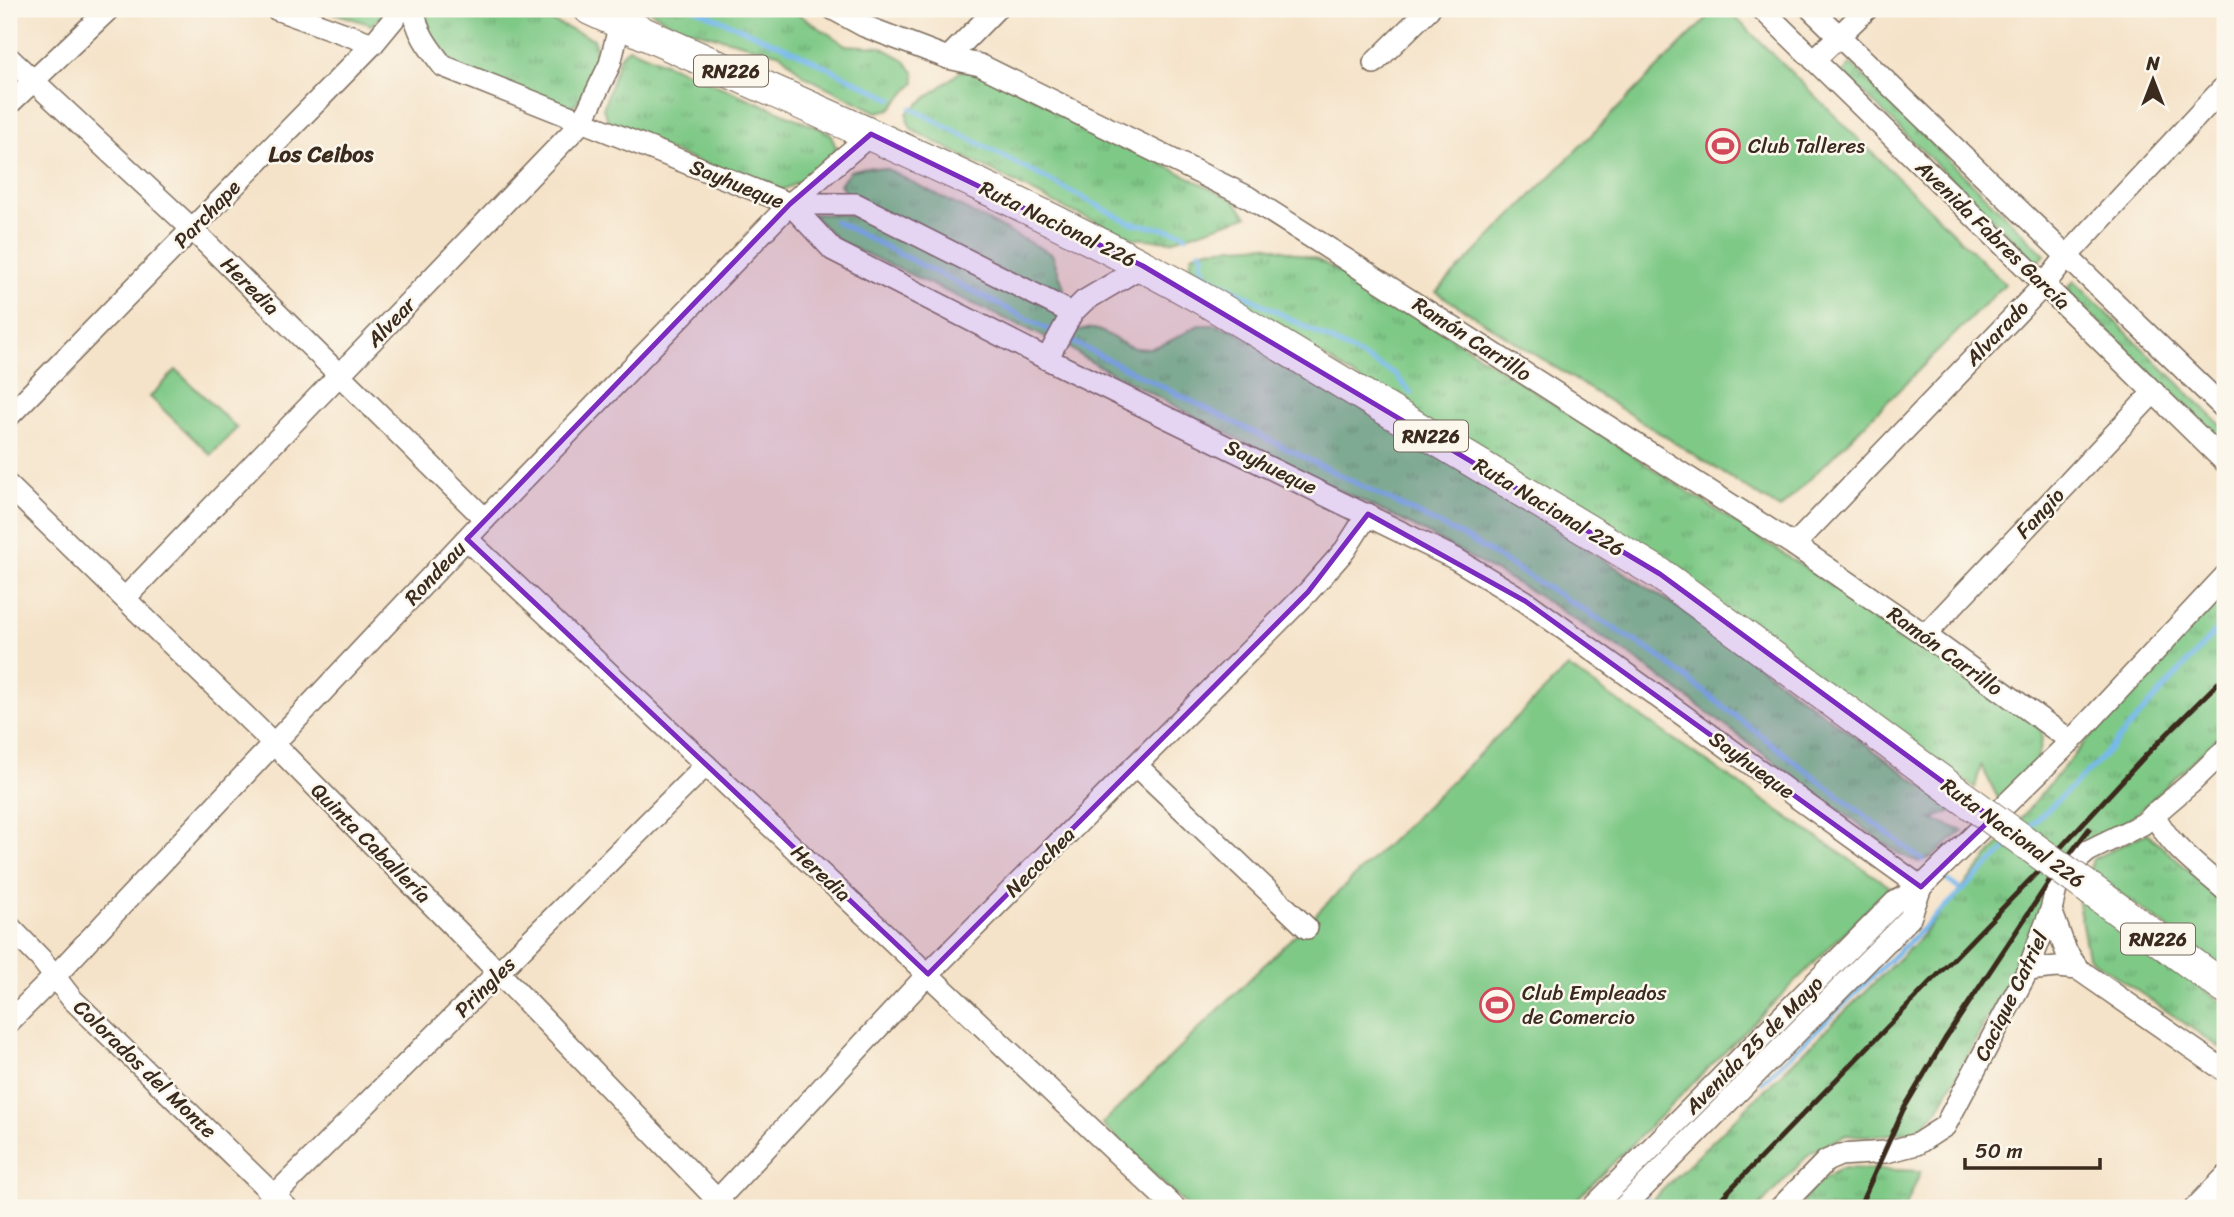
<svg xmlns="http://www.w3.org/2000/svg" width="2234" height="1217" font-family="Sriracha,sans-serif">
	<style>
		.grass { fill: url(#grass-tufts); stroke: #5d7a52; stroke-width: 2 }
		.garden { fill: #7fc987; stroke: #5d7a52; stroke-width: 2 }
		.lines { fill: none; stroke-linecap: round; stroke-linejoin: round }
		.stream { stroke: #77b9ec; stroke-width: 5 }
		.minor-casing { stroke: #7c6b5a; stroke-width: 24 }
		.highway-casing { stroke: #7c6b5a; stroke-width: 34 }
		.minor { stroke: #fff; stroke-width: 21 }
		.highway { stroke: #fff; stroke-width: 32 }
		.rail { stroke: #3b2a1e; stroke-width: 5 }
		.highway-bridge-casing { stroke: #7c6b5a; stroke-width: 34; stroke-linecap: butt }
		.highway-bridge { stroke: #fff; stroke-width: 32 }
		.marked { fill: #7b2cbf; fill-opacity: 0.2; stroke: #7b2cbf; stroke-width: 5; stroke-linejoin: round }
		.labels { text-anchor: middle; stroke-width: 5; stroke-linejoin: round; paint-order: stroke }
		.shield { fill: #fbf7ec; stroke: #75685c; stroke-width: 2 }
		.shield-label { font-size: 19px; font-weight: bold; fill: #3b2a1e }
		.poi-label { font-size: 21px; fill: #3b2a1e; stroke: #fbf7ec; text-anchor: start }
		.street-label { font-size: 21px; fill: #3b2a1e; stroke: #fbf7ec }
		.neighbourhood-label { font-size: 23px; font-weight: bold; fill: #3b2a1e; stroke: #fbf7ec }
	</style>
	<defs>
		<pattern id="grass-tufts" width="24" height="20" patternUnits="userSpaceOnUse" patternTransform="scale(1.75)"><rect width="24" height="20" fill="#7fc987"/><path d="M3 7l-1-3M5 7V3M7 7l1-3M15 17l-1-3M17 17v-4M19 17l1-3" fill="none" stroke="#69a36e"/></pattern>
	</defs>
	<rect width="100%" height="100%" fill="#fbf7ec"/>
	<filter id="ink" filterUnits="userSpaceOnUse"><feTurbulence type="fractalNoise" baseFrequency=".0143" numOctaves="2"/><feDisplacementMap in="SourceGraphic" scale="14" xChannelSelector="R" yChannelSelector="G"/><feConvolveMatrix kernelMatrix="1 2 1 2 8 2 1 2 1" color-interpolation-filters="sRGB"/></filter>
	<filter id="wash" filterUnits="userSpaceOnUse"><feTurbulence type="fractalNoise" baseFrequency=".00686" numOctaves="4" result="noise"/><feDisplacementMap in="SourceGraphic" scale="28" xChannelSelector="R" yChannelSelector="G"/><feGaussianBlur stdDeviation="1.57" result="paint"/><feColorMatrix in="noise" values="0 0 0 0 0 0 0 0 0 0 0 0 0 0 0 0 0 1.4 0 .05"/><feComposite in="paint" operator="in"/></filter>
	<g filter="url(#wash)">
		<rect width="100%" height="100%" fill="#f5e3c9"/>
		<!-- grass -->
		<g class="grass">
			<polygon points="322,9 388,9 372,25"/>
			<path d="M 422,9 L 522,9 L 594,39 C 601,63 588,97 567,110 L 455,66 L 425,35 Z"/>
			<polygon points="647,9 790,9 846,45 881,47 903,59 914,72 915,83 890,109 877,112 804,76 781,54 676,26"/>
			<polygon points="629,48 830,133 837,150 804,180 778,192 612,129 603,109 620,56"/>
			<polygon points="1851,64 2045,255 2037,263 1843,73"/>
			<polygon points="961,71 983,71 1235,201 1247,216 1171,241 1132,238 1064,208 912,130 908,122 907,113"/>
			<polygon points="867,167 887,169 1052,254 1064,288 1058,300 847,195 840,184 850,171"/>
			<polygon points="811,214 854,215 1063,313 1051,340 840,242"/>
			<path d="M 1265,245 L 1316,259 L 1414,313 L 1839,590 L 2041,728 C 2047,761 2021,779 1999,800 L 1981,765 L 1975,788 L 1331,361 L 1194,276 L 1190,266 L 1192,255 L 1207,249 Z"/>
			<polygon points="2074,281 2225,429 2225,446 2066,290"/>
			<path d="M 1199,325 L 1215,325 L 1234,330 L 1474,476 L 1682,610 L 1955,810 L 1932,819 L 1963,831 L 1932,857 L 1918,862 L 1897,853 L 1633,657 L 1529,590 L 1415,527 L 1278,460 L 1082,357 L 1069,347 L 1074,332 C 1102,320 1112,344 1136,348 C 1158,352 1181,334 1199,325 Z"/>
			<polygon points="2225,588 2225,730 2131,819 2087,840 2039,922 1938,1110 1918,1130 1877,1136 1846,1135 1811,1152 1758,1208 1644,1208 1918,940 2085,742"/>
			<polygon points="2147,833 2225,903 2225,969 2089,871 2093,859"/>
			<polygon points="2077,897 2225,1005 2225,1051 2088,957"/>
			<polygon points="1841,1168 1921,1171 1905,1208 1800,1208 1813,1187"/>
		</g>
		<!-- garden -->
		<g class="garden">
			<polygon points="1716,9 1727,9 2005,284 1780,509 1436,292"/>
			<polygon points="176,370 237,428 211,455 150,397"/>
			<polygon points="1568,667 1890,887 1568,1208 1189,1208 1102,1124"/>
		</g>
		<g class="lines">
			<!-- stream -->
			<g class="stream">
				<polyline points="695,9 794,51 892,99"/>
				<polyline points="911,108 1131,223 1181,232 1186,236"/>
				<polyline points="835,221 1051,331"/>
				<polyline points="1200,251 1204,255 1201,264 1207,275 1395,374 1411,393"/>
				<polyline points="1069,340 1468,539 1654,653 1922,860"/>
				<polyline points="2025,831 2094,766 2225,621"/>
				<polyline points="1947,880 1962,891"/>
				<polyline points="1762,1082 2010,845"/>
				<polyline points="1638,1208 1647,1199"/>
			</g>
		</g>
	</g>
	<g filter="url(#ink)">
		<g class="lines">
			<!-- minor casing -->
			<g class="minor-casing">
				<g id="minor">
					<polyline points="276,9 373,44"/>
					<path d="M 414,9 C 416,32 429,48 443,66 L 790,204 L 833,250 L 1047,359 L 1456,559 L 1525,601 L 1921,887"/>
					<polyline points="833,9 864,26 948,58 980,65 1248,197 1794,545 1925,635 2071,741"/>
					<polyline points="1762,9 2225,462"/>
					<polyline points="1811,9 2225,409"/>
					<polyline points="9,58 192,229 485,519"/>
					<polyline points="948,58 996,9"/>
					<polyline points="1814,60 1867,9"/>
					<polyline points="1374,63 1429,9"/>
					<polyline points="9,104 109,9"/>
					<polyline points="790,204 856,204 1072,313"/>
					<polyline points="1047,359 1072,313 1084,301 1143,266"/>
					<polyline points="9,416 373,44 402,9"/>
					<polyline points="9,486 274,744 499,973 725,1208"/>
					<polyline points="467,539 1175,1208"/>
					<polyline points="1794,545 2044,285 2067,256 2225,86"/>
					<polyline points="125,598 582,122 610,64 620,23"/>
					<polyline points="1925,635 2154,392"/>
					<polyline points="1136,765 1307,928"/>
					<path d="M 2154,814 C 2169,846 2199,867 2225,890"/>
					<polyline points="2051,910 2066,951 2078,969 2225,1071"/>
					<polyline points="9,926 41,959 72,999 287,1208"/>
					<polyline points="2028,970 2057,967 2078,969"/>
					<polyline points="9,1022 55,976 485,519 790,204 871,134"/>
					<polyline points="262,1208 706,765"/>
					<polyline points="710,1208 928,974 1308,592 1345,550 1368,514"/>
					<polyline points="1592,1208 1895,902 1921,887 2071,741 2225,576"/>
					<polyline points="1623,1208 1910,918 1921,887"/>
					<polyline points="1780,1208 1826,1161 1840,1155 1886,1152 1917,1144 1945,1126 2028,970 2051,910 2057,885 2068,868 2088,851 2143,824 2191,783 2225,750"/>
					<polyline points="2195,1208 2225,1177"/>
				</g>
			</g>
			<!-- highway casing -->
			<g class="highway-casing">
				<g id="highway">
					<path d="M 590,9 C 798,104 1012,191 1212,304 L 1660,574 L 1957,793"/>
					<polyline points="2090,889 2225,988"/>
				</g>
			</g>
			<!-- minor -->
			<use href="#minor" class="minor"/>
			<!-- highway -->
			<use href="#highway" class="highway"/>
			<!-- rail -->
			<g class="rail">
				<polyline points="1712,1208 2049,860 2147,754 2225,676"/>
				<polyline points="1859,1208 1903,1110 1945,1039 2053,876 2089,829"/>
			</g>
			<!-- highway-bridge casing -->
			<g class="highway-bridge-casing">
				<polyline id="highway-bridge" points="1957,793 2090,889"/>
			</g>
			<!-- highway-bridge -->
			<use href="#highway-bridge" class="highway-bridge"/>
		</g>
	</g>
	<!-- marked area -->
	<path class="marked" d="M 871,134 L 1143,266 L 1660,574 L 1992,818 L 1921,887 L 1525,601 L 1368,514 L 1308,592 L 928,974 L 467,539 L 790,204 Z"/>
	<!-- icons -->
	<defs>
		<g id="stadium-ring" transform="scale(1.75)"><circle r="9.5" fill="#fbf7ec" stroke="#d1495b" stroke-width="1.5"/><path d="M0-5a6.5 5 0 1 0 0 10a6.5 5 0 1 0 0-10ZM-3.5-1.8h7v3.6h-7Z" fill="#d1495b"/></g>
	</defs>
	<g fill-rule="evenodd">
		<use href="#stadium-ring" x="1723" y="146"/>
		<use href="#stadium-ring" x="1497" y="1005"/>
	</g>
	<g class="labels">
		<!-- shield labels -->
		<g class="shield">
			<rect x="694" y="55.5" width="74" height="31" rx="5"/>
			<rect x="1394" y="420.5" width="74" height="31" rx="5"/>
			<rect x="2121" y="923.5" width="74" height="31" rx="5"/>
		</g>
		<g class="shield-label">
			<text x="731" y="78">RN226</text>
			<text x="1431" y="443">RN226</text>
			<text x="2158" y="946">RN226</text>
		</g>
		<!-- poi labels -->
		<g class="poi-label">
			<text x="1748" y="153">Club Talleres</text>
			<text x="1522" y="1000">Club Empleados<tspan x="1522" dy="24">de Comercio</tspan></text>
		</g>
		<!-- street labels -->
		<g class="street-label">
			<text transform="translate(737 184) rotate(22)" y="7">Sayhueque</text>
			<text transform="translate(207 214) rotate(-46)" y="7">Parchape</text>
			<text transform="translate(1058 224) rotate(26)" y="7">Ruta Nacional 226</text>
			<text transform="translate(1993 235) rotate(44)" y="7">Avenida Fabres García</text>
			<text transform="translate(250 286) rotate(45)" y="7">Heredia</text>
			<text transform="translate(391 322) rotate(-46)" y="7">Alvear</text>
			<text transform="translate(1997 333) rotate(-46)" y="7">Alvarado</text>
			<text transform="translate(1472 339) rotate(33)" y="7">Ramón Carrillo</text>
			<text transform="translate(1271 467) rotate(26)" y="7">Sayhueque</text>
			<text transform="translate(1549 507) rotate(31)" y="7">Ruta Nacional 226</text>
			<text transform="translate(2040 513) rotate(-47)" y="7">Fangio</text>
			<text transform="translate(435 573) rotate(-47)" y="7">Rondeau</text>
			<text transform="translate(1945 651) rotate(36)" y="7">Ramón Carrillo</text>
			<text transform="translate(1752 765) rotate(36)" y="7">Sayhueque</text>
			<text transform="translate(2013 833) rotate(36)" y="7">Ruta Nacional 226</text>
			<text transform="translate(371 843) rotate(45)" y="7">Quinta Caballería</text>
			<text transform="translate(1040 862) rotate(-45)" y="7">Necochea</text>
			<text transform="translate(821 873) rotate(43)" y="7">Heredia</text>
			<text transform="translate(485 987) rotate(-45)" y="7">Pringles</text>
			<text transform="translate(2011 996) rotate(-64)" y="7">Cacique Catriel</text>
			<text transform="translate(1754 1045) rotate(-45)" y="7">Avenida 25 de Mayo</text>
			<text transform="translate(145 1069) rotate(44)" y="7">Colorados del Monte</text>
		</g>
		<!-- neighbourhood labels -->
		<g class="neighbourhood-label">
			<text x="321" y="162">Los Ceibos</text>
		</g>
	</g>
	<!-- margin -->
	<rect width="2234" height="1217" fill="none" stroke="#fbf7ec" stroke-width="35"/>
	<!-- north arrow -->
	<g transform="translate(2153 80)" stroke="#fbf7ec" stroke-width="5" paint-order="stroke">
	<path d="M0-5L12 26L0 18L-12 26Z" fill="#3b2a1e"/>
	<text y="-10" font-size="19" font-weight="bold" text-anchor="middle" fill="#3b2a1e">N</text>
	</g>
	<!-- scale -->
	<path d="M1965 1158v10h135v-10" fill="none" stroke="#3b2a1e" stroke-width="3.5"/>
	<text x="1975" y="1158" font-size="21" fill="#3b2a1e" stroke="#fbf7ec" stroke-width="5" paint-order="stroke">50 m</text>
</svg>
